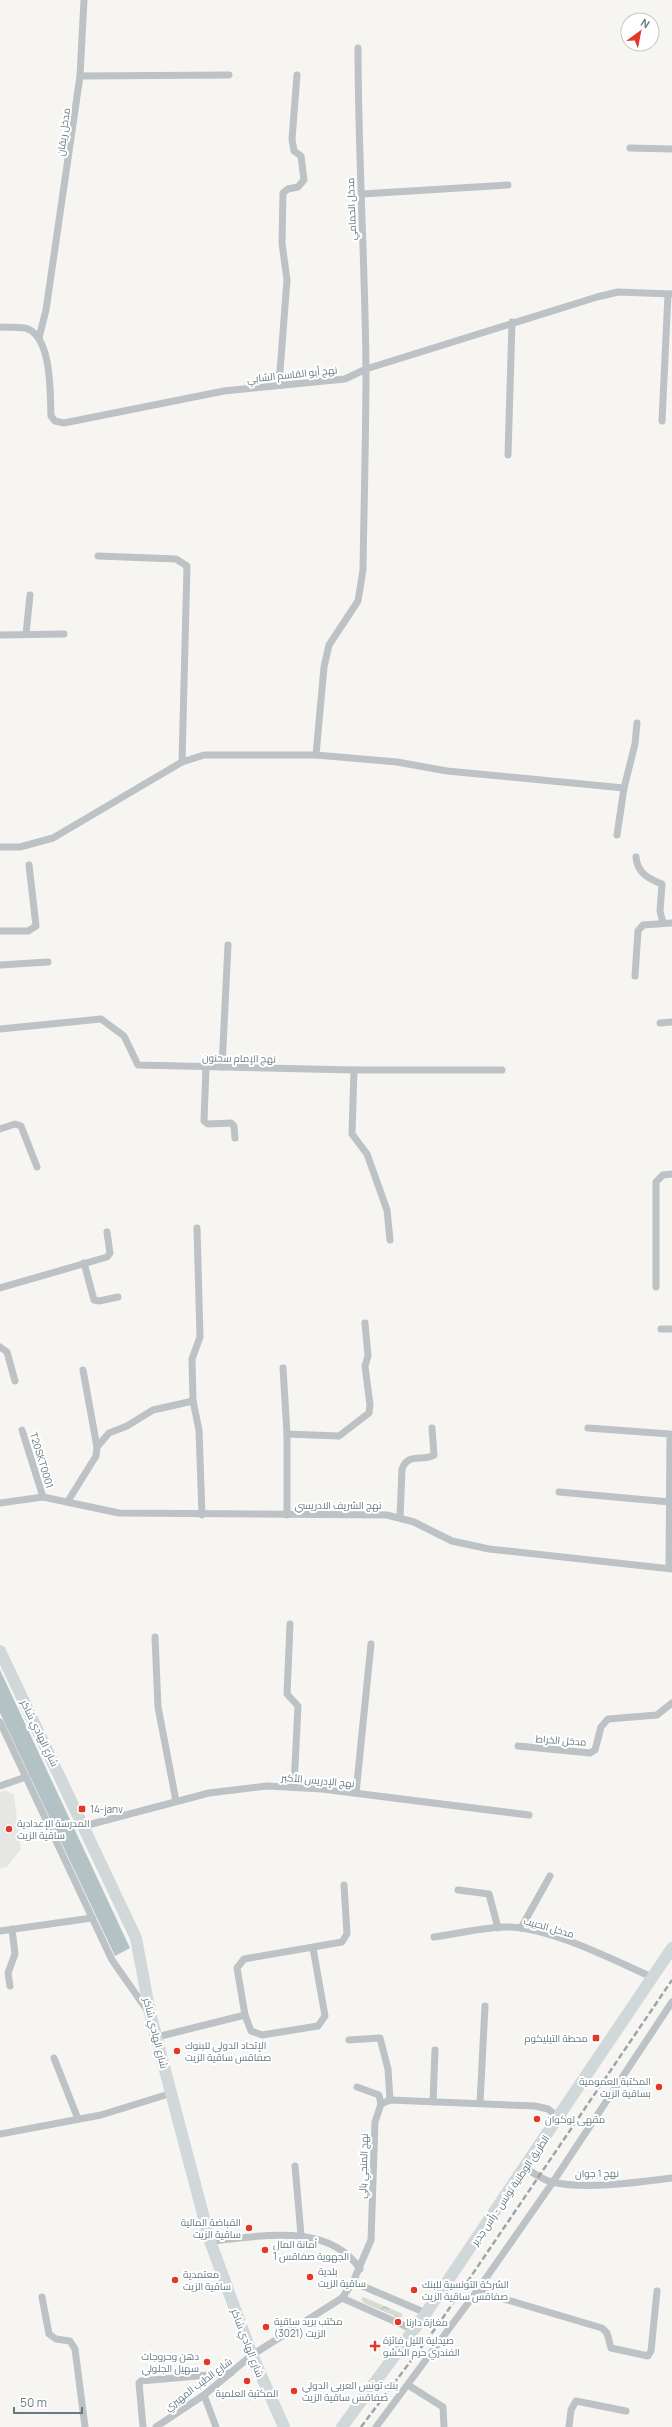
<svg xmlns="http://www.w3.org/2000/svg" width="672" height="2427" font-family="Manrope,Cairo,sans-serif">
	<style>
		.built { fill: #e6e7e5 }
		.forest { fill: url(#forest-crowns) }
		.water { fill: #b3c3c5 }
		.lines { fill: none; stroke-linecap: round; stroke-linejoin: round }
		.minor { stroke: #bcc2c5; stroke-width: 7 }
		.major { stroke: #d1d8da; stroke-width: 12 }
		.rail { stroke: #9ca5a9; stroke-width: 2.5; stroke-dasharray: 6 3; stroke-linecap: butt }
		.poi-dot { fill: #e13827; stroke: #fff; stroke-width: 1.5 }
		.labels { text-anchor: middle; stroke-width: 4; stroke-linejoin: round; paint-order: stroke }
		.street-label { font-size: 10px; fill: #657a83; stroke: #fff }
		.poi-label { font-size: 10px; fill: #657a83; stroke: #fff; text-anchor: start }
	</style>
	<defs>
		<pattern id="forest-crowns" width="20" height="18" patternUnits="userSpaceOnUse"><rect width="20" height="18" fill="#d6dad1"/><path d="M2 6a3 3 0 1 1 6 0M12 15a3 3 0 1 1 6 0" fill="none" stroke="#b1b6af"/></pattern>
	</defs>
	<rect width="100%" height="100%" fill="#f6f5f2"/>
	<!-- built -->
	<polygon class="built" points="5,1790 14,1795 21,1849 7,1867 0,1868 0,1792"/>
	<!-- forest -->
	<polygon class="forest" points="363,2297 401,2313 403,2316 399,2318 364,2303 361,2299"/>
	<!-- water -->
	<polygon class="water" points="0,1670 130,1948 115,1956 0,1713"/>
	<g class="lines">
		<!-- minor -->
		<g class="minor">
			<polyline points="80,76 84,0"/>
			<polyline points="630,148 672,149"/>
			<polyline points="362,194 508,185"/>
			<path d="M 0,327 C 9,328 20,326 28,329 C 52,339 50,394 51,416 L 55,421 L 64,423 L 224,391 L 345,379 L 366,369 L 597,297 L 618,292 L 672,294"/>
			<polyline points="39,338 46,310 80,76 229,75"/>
			<polyline points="279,384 287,280 282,243 283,193 288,189 298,187 304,180 301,156 294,151 292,139 297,75"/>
			<polyline points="662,421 668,294"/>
			<polyline points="508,455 512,322"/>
			<polyline points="98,556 176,559 187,566 182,762"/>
			<polyline points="26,634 30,595"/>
			<polyline points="0,635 64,634"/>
			<path d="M 316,755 L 324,667 L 329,645 L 358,601 L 363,570 C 364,503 366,435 366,368 C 365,261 358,154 358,48"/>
			<polyline points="617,835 624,788"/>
			<polyline points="0,847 20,847 53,838 182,762 204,755 316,755 397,762 447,771 624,788 635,744 637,723"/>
			<path d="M 636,857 C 637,873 649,879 662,884 L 660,911 L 663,923"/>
			<polyline points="0,931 28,931 36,926 29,865"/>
			<polyline points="0,965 48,962"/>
			<polyline points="635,976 638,931 643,925 672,923"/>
			<polyline points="660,1023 672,1022"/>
			<polyline points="0,1029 101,1019 124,1036 138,1065 354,1070 502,1070"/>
			<polyline points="206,1067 204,1121 208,1124 231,1123 234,1126 235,1138"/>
			<polyline points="222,1067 228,945"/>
			<polyline points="354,1070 352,1134 367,1154 387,1210 390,1240"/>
			<polyline points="0,1129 15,1124 21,1126 37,1167"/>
			<polyline points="197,1228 200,1337 192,1359 193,1401 199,1430 202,1515"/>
			<polyline points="84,1263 94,1300 99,1301 118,1297"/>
			<polyline points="656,1287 656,1182 663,1175 672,1174"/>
			<polyline points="0,1288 107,1257 110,1253 107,1232"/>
			<polyline points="661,1329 672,1329"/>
			<polyline points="0,1347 7,1352 15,1381"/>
			<polyline points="283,1368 287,1434 287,1515"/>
			<polyline points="588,1428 670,1434 669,1568"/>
			<polyline points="22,1430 43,1497"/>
			<polyline points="287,1434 339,1436 369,1413 370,1405 365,1366 368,1356 365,1323"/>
			<polyline points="97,1447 109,1433 127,1426 153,1410 193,1401"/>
			<polyline points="559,1492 670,1502"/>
			<polyline points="68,1501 96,1456 97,1447 83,1370"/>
			<polyline points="0,1503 43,1497 119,1513 387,1515 414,1522 452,1541 489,1549 672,1569"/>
			<path d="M 400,1517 L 402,1469 C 408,1452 423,1462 434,1455 L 432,1428"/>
			<polyline points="290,1624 287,1694 298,1706 294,1786"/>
			<polyline points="155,1637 158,1707 176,1801"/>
			<polyline points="0,1722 112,1960 147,2010"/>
			<polyline points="518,1746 590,1753 595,1750 601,1727 608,1719 657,1715 672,1703"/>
			<polyline points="0,1786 26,1777"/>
			<polyline points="356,1793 371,1644"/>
			<polyline points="84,1826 209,1793 267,1786 322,1789 529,1815"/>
			<polyline points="458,1890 489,1894 498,1928"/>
			<polyline points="521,1928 550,1876"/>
			<polyline points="0,1931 92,1918"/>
			<path d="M 434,1937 C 459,1934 486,1926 510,1927 C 554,1929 613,1960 654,1978"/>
			<polyline points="313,1948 325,2016 318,2026 262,2035 251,2031 245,2015 237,1968 244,1959 342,1942 347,1934 344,1885"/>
			<polyline points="10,1986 8,1973 15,1954 12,1929"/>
			<polyline points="157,2037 245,2015"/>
			<polyline points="349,2040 380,2038 388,2069 390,2100"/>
			<polyline points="54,2058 78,2119"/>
			<polyline points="357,2087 379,2095 381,2104"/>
			<polyline points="433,2102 435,2050"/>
			<polyline points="480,2103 485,2006"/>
			<polyline points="0,2134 101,2115 172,2093"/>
			<polyline points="295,2166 301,2235"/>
			<path d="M 525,2168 C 534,2173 542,2180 552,2182 C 585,2190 638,2182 672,2178"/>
			<path d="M 210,2241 C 260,2237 327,2221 360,2269"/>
			<polyline points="353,2282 426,2313"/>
			<polyline points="477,2291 602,2328 607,2333 611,2348 648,2356 651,2351 657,2291"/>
			<polyline points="42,2297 49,2334 56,2339 70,2341 75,2349 85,2427"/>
			<polyline points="342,2298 414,2330"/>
			<polyline points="408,2385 443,2407 444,2427"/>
			<polyline points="204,2395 216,2427"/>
			<polyline points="143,2427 139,2383 141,2381 231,2373"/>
			<polyline points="156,2427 204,2395 252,2355 342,2298 353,2282 371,2240 375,2122 381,2104 390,2100 535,2106 548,2109 559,2118"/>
			<polyline points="376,2427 477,2291 553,2182 672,2002"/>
			<polyline points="569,2427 571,2410 576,2401 626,2411"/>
		</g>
		<!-- major -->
		<g class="major">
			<polyline points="0,1651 136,1938 150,2013 210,2241 252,2355 284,2427"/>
			<polyline points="342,2427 426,2313 672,1948"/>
		</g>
		<!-- rail -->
		<polyline class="rail" points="361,2427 438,2325 672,1980"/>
	</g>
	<!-- markers -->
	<g class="poi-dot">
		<rect x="78" y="1805" width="8" height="8" rx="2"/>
		<circle cx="9" cy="1829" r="4"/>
		<rect x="592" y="2034" width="8" height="8" rx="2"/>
		<circle cx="177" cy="2051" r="4"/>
		<circle cx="659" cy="2087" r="4"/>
		<circle cx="537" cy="2119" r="4"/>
		<circle cx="249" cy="2228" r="4"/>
		<circle cx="265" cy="2250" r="4"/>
		<circle cx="310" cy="2277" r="4"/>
		<circle cx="175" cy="2280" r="4"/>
		<circle cx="414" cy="2290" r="4"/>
		<circle cx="398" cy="2322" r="4"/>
		<circle cx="266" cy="2327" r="4"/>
		<path d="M373 2340h4v4h4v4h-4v4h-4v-4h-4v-4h4z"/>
		<circle cx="207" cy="2362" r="4"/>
		<circle cx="247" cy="2381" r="4"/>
		<circle cx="294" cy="2391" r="4"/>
	</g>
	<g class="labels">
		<!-- street labels -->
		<g class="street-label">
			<text transform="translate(63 132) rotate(-83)" y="4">مدخل ريقان</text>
			<text transform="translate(351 209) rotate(-92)" y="4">مدخل الحمامي</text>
			<text transform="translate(292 374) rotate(-6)" y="4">نهج أبو القاسم الشابي</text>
			<text transform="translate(239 1058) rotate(1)" y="4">نهج الإمام سحنون</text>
			<text transform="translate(42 1460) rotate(73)" y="4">T20SKT0001</text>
			<text x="338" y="1509">نهج الشريف الادريسي</text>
			<text transform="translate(40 1733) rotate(64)" y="4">شارع الهادي شاكر</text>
			<text transform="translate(561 1740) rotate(4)" y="4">مدخل الخراط</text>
			<text transform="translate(318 1780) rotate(5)" y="4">نهج الإدريس الأكبر</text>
			<text transform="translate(549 1927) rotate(16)" y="4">مدخل الحبيب</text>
			<text transform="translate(156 2033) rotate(76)" y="4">شارع الهادي شاكر</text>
			<text transform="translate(363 2166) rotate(-88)" y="4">نهج المنجي بالي</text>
			<text transform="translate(597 2173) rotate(-1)" y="4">نهج 1 جوان</text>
			<text transform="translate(510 2190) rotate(-56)" y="4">الطريق الوطنية تونس - رأس جدير</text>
			<text transform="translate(248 2343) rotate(69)" y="4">شارع الهادي شاكر</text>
			<text transform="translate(198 2384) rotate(-37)" y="4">شارع الطيب المهيري</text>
		</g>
		<!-- poi labels -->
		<g class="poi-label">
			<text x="90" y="1813">14-janv</text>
			<text x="17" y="1827">المدرسة الإعدادية<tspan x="17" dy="12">ساقية الزيت</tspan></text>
			<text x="588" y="2042" text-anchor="end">محطة التيليكوم</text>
			<text x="185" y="2049">الإتحاد الدولي للبنوك<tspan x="185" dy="12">صفاقس ساقية الزيت</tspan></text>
			<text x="651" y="2085" text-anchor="end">المكتبة العمومية<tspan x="651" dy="12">بساقية الزيت</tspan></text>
			<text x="545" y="2123">مقهى لوكوان</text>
			<text x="241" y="2226" text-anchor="end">القباضة المالية<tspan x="241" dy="12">ساقية الزيت</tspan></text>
			<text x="273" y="2248">أمانة المال<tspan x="273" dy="12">الجهوية صفاقس 1</tspan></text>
			<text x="318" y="2275">بلدية<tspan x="318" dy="12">ساقية الزيت</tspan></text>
			<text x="183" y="2278">معتمدية<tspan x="183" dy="12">ساقية الزيت</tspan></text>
			<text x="422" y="2288">الشركة التونسية للبنك<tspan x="422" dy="12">صفاقس ساقية الزيت</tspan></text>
			<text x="274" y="2325">مكتب بريد ساقية<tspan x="274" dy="12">الزيت (3021)</tspan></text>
			<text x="406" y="2326">مغازة دارنا</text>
			<text x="383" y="2344">صيدلية الليل فائزة<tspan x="383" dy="12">الفندري حرم الكشو</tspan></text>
			<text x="199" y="2360" text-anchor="end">دهن وحروجات<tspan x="199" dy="12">سهيل الجلولي</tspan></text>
			<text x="302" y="2389">بنك تونس العربي الدولي<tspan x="302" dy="12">صفاقس ساقية الزيت</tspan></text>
			<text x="247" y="2397" text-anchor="middle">المكتبة العلمية</text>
		</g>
	</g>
	<!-- north arrow -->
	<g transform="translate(640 32) rotate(32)"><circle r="19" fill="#ffffff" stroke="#c1cacd"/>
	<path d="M0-3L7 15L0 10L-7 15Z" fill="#e13827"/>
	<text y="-6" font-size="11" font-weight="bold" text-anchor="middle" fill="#657a83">N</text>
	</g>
	<!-- scale -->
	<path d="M14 2407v6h68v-6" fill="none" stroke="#657a83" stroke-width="2"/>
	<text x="20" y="2407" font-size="12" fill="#657a83" stroke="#ffffff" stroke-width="3" paint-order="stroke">50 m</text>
</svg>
